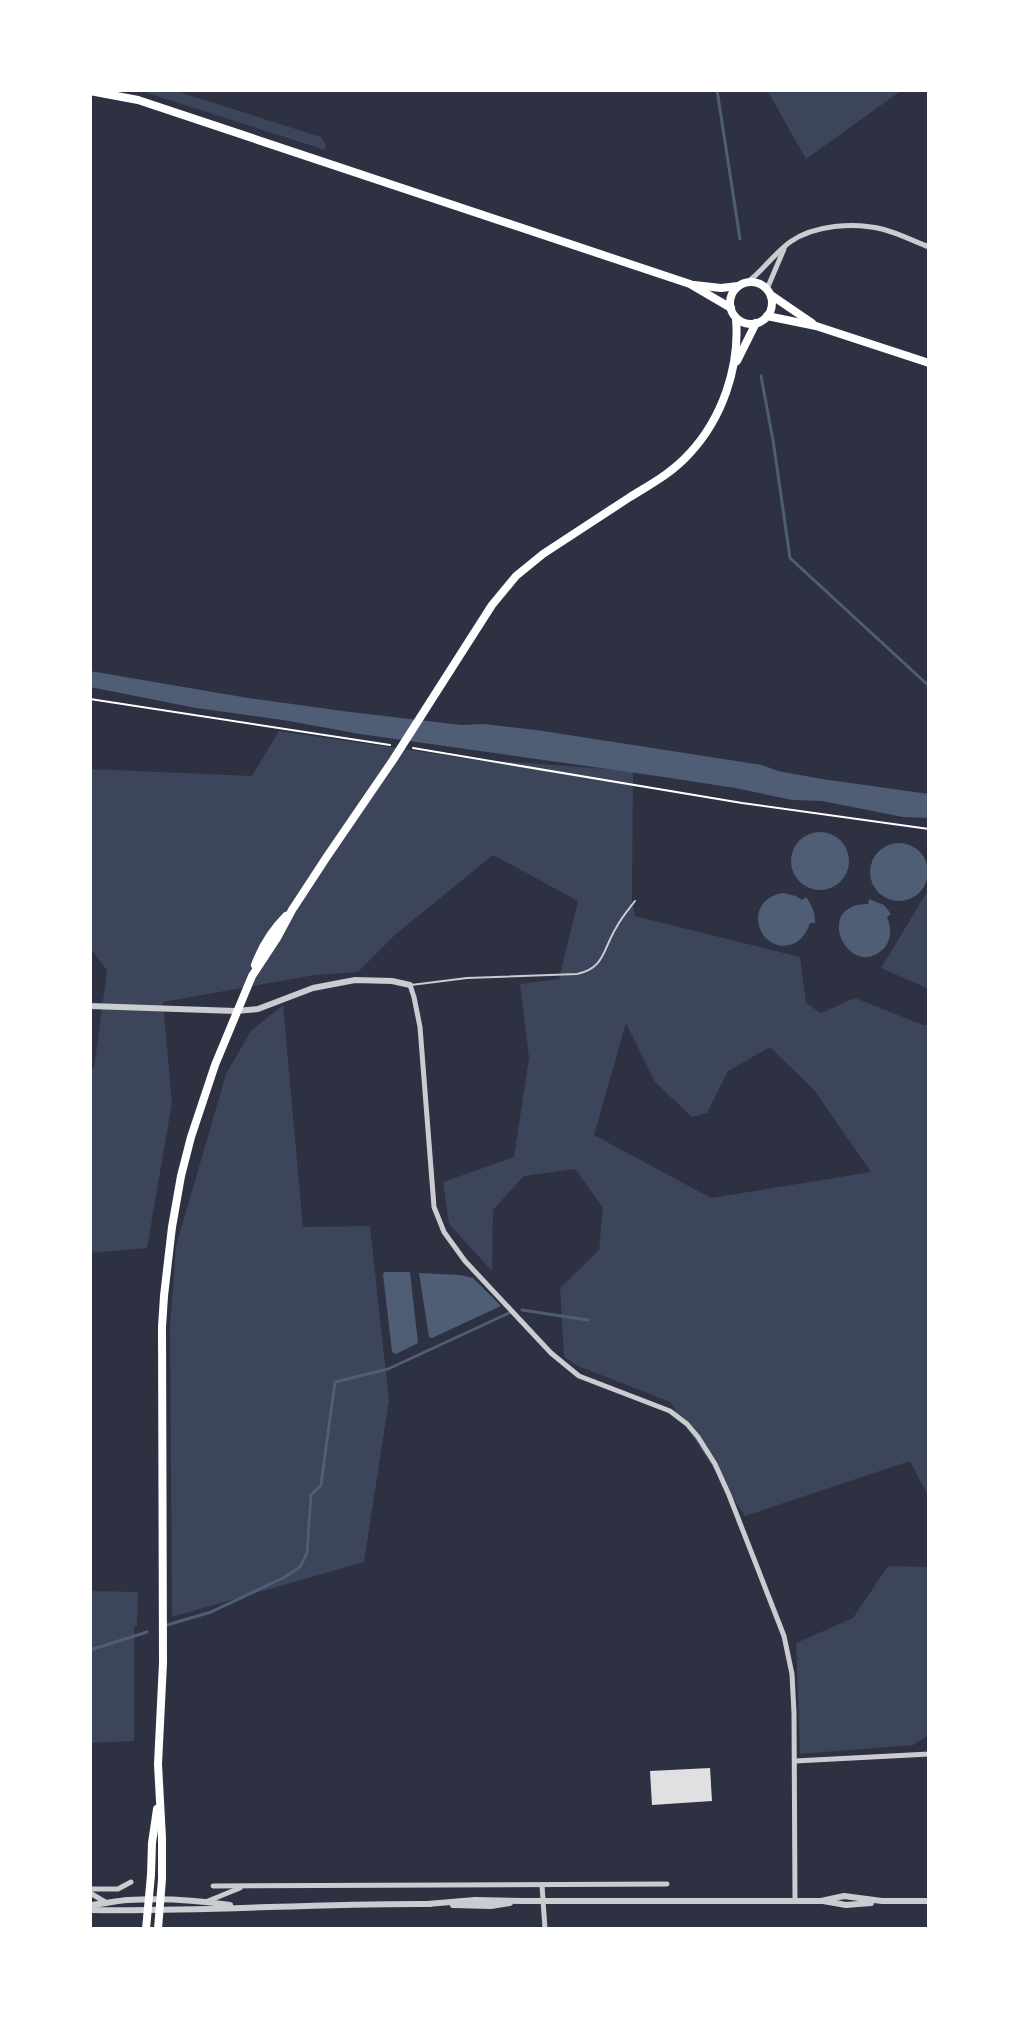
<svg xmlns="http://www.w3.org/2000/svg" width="1019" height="2019" font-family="'Noto Sans',sans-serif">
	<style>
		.green { fill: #3c4559; fill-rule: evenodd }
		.water { fill: #4f5d75 }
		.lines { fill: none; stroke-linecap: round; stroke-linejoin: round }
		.stream { stroke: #4f5d75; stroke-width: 3 }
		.building { fill: #e0e0e3 }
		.path { stroke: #fff; stroke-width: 2 }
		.service { stroke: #caccd0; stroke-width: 2 }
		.minor { stroke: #caccd0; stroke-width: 5 }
		.tertiary { stroke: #caccd0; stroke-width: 6 }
		.primary { stroke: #fff; stroke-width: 8 }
	</style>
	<rect width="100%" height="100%" fill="#2d3142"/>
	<!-- green -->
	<g class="green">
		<polygon points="138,90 173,90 321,137 326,145 325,150"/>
		<polygon points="767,90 902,90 806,159"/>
		<path d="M 279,731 L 472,759 L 633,771 L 632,900 L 635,916 L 800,957 L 806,1003 L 821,1013 L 855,998 L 923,1025 L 929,1025 L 929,1498 L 910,1461 L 745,1516 L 670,1402 L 578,1366 L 564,1357 L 560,1288 L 599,1250 L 603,1208 L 575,1169 L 524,1176 L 493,1210 L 492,1271 L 449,1224 L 443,1182 L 514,1157 L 529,1058 L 520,984 L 559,979 L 578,901 L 493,855 L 396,934 L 358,972 L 315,975 L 163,1002 L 172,1103 L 147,1248 L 90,1253 L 90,1069 L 94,1068 L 107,971 L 90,947 L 90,769 L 252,776 ZM 626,1023 L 655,1082 L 692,1117 L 707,1113 L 728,1071 L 770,1047 L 814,1090 L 871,1172 L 711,1198 L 594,1135 Z"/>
		<polygon points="929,889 929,989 881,968"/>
		<polygon points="283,1005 303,1227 370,1226 389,1400 364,1562 172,1617 170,1325 176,1246 226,1074 251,1031"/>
		<polygon points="888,1566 929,1567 929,1735 913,1745 800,1754 796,1643 853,1618"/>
		<polygon points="90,1591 138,1592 137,1626 134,1627 134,1741 90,1743"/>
	</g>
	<!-- water -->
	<g class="water">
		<polygon points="90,671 248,698 350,712 462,725 484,724 543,731 762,765 778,771 822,779 929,794 929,818 903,817 822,801 792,800 735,788 657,776 360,734 283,720 196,708 90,687"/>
		<circle cx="820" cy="861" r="29"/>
		<circle cx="899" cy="872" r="29"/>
		<path d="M 783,893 L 796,896 L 802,900 L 806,897 C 812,905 815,912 815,923 L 810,923 C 807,931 803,939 795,943 C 761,959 738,901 783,893 Z"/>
		<path d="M 869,899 L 884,905 L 891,914 L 887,917 C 891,927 892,938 885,947 C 851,985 810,904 868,904 Z"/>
		<polygon points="385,1272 410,1272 418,1343 396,1354 392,1352 383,1274"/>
		<polygon points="419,1273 460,1275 473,1278 501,1306 432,1338 429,1337"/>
	</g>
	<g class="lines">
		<!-- stream -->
		<g class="stream">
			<polyline points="717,90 740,239"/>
			<polyline points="761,376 773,440 790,558 929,686"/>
			<polyline points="522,1310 588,1320"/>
			<polyline points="167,1625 211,1612 285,1577 300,1567 307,1553 311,1495 321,1485 335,1382 388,1369 509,1313"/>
			<polyline points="90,1650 147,1632"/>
		</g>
	</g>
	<!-- building -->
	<polygon class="building" points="710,1768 712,1801 652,1805 650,1771"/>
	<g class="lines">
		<!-- path -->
		<g class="path">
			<polyline points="90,699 390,745"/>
			<polyline points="413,748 742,803 929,829"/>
		</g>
		<!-- service -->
		<path class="service" d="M 411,985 L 467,978 L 577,974 C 605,968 603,949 616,928 C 621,918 628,910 635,901"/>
		<!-- minor -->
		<g class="minor">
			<path d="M 749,281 C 764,269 775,253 790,242 C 814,225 854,222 882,229 C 898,233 913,241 929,247"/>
			<polyline points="767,289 784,249"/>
			<polyline points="410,985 414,997 420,1027 434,1207 444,1232 465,1261 551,1353 579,1376 670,1411 687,1424 698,1437 715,1464 729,1495 784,1636 792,1674 794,1713 795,1901"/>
			<polyline points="795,1761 929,1754"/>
			<polyline points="542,1885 545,1929"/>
			<polyline points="213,1886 667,1884"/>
			<polyline points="90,1889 118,1889 131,1882"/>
			<polyline points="90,1893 107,1903"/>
			<polyline points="208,1901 240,1888"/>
		</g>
		<!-- tertiary -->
		<g class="tertiary">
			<polyline points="90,1006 236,1011 258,1009 313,988 355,980 392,981 410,985"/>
			<polyline points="823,1901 846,1905 871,1903"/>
			<polyline points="427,1904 475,1900 523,1901 821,1901 844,1896 882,1901 929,1901"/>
			<path d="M 90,1905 C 103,1904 115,1901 128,1900 C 162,1898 196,1900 230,1905"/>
			<polyline points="453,1905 491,1906 510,1903"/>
			<path d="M 90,1910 C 203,1912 317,1903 430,1904"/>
		</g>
		<!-- primary -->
		<g class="primary">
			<polyline points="90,91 138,100 690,284 731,308"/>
			<circle cx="751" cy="303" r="21"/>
			<polyline points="694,285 721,288 738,286"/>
			<polyline points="771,295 812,323"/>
			<polyline points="767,316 816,326 929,363"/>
			<polyline points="737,361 756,323"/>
			<path d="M 255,965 C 262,946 272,930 286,916"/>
			<polyline points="146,1929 151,1875 152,1843 157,1809"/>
			<path d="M 158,1929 L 162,1879 L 162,1838 L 158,1764 L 163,1663 L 162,1327 L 164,1296 L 172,1227 L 181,1176 L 191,1137 L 215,1065 L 252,976 L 277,938 L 292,910 L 326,858 L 393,760 L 492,605 L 516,576 L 543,554 C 572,535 601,516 630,497 C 651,484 673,472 689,454 C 722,419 740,367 736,319"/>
		</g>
	</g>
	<!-- border -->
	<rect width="1019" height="2019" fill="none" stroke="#ffffff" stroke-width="184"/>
</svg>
